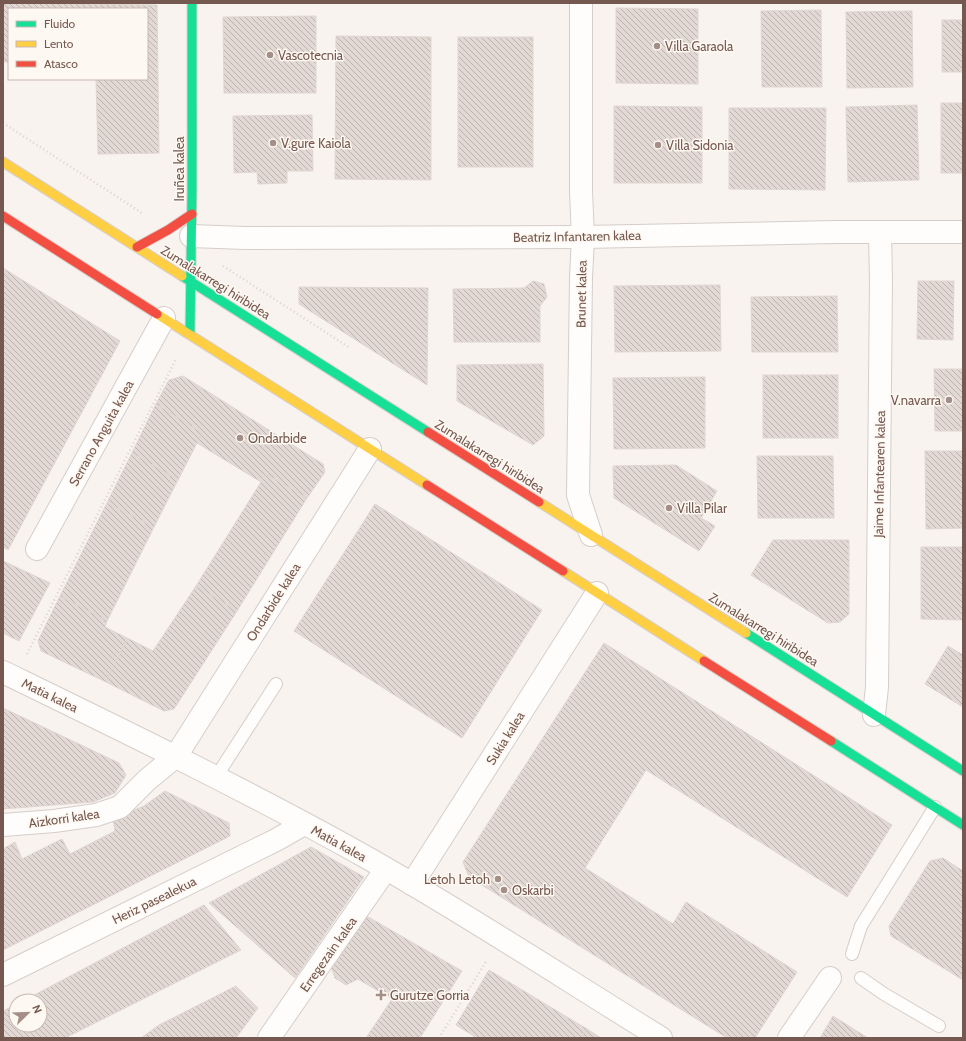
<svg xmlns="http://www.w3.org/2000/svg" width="966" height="1041" font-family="Cabin,sans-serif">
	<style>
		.building { fill: url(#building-back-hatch); stroke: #e0d6d1 }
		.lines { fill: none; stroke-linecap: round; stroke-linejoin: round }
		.lane-casing { stroke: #d5ceca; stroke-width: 14 }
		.street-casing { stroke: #d5ceca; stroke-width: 24 }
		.fast-casing { stroke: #d8cfca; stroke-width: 11 }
		.slow-casing { stroke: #d8cfca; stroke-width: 11 }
		.jam-casing { stroke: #d8cfca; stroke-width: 11 }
		.path { stroke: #dad3d0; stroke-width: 2.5; stroke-dasharray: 1 3; stroke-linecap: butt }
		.lane { stroke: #fefdfc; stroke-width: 12 }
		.street { stroke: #fefdfc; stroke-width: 22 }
		.fast { stroke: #16e098; stroke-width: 9 }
		.slow { stroke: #ffcf43; stroke-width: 9 }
		.jam { stroke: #f24e42; stroke-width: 9 }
		.poi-dot { fill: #a38f87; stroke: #fef8f2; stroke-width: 1.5 }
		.labels { text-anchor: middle; stroke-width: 3; stroke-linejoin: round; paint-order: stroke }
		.poi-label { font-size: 13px; fill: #755950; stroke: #fef8f2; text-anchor: start }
		.street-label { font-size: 13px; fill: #755950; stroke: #fef8f2 }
	</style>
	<defs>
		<pattern id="building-back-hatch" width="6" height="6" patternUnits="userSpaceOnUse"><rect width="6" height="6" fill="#e2d9d4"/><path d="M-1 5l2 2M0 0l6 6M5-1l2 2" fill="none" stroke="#bcb3ae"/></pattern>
	</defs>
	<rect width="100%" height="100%" fill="#f8f3ee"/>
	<!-- building -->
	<g class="building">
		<polygon points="3,3 157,5 159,153 98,154 96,79 147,79 147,9 9,9 9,62 3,62"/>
		<polygon points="616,8 698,9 698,84 616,83"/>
		<polygon points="821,10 822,87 762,87 761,11"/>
		<polygon points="912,11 913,87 847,88 846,12"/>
		<polygon points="316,16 316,93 224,93 223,17"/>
		<rect x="942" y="20" width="21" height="52"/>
		<polygon points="336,36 431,37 431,180 335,179"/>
		<rect x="458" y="37" width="75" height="130"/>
		<rect x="941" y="103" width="22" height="70"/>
		<polygon points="917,105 919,180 848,182 846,107"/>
		<polygon points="614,106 702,107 702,183 614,183"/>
		<polygon points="729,108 826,108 825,190 729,189"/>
		<polygon points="312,115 313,171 287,171 287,183 258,184 257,172 234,173 233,116"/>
		<polygon points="3,268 120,341 8,550 3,547"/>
		<polygon points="533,281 544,284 547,297 540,306 540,342 454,342 453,289 524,288"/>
		<polygon points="918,281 954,281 953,340 917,339"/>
		<polygon points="720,285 721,351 615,352 614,286"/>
		<polygon points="299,287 428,288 427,385 299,304"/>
		<polygon points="837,296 838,352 752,352 751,297"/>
		<polygon points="543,364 544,436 533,445 457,401 457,365"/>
		<polygon points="934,369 963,369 963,431 935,431"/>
		<rect x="763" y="375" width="75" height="63"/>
		<polygon points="183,376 323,464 325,472 307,498 266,474 261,482 197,443 202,433 156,404 169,380"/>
		<polygon points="705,377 705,448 614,449 613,378"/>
		<polygon points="156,404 202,433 178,480 132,453"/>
		<polygon points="925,451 963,451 963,528 926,529"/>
		<polygon points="132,453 178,480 154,527 107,503"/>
		<polygon points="757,456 833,456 834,518 758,518"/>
		<polygon points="676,465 717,491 701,518 715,526 699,551 614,498 613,466"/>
		<polygon points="266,474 307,498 237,611 196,586"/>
		<polygon points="107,503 154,527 107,621 60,596"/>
		<polygon points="375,504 542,610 462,738 294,631"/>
		<polygon points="773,540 849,540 849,614 840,622 828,623 751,575"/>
		<polygon points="921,547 963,547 963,620 921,619"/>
		<polygon points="3,561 50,583 19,641 3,633"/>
		<polygon points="196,586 237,611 174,709 164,711 106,682 127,638 153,651"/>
		<polygon points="60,596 107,621 105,627 127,638 106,682 41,651 38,641"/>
		<polygon points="604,643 892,825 847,897 646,770 585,868 673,924 686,902 797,972 755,1038 727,1038 469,877 463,862"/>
		<polygon points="948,646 963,655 963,707 925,684"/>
		<polygon points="3,708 119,763 126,775 115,793 93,802 3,809"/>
		<polygon points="165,791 229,823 230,836 3,950 3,849 15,842 22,859 62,839 70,854 115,831 113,819 144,806"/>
		<polygon points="311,847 364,877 295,978 209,903"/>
		<polygon points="943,858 963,871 963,980 891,936 889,926 930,861"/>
		<polygon points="204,905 241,950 65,1038 3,1038 3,1011 16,1005 16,1025 40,1025 40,1001 23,1001"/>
		<polygon points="363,914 462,971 420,1038 366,1038 392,999 358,979 346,985 335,978 330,964"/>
		<polygon points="489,970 587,1029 581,1038 477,1038 456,1025"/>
		<polygon points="236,986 258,1008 236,1038 141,1038 159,1025"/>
		<polygon points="833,1016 868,1038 820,1038"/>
		<polygon points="587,1029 601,1038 581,1038"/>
	</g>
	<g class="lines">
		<!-- lane casing -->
		<g class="lane-casing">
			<g id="lane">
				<polyline points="216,777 276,684"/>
				<polyline points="852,954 861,926 935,807"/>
				<polyline points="861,978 884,994 939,1026"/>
			</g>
		</g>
		<!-- street casing -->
		<g class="street-casing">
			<g id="street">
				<polyline points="581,3 581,192 583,237 581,278 578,495 591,535"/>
				<polyline points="191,236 245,238 583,237 835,232 963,232"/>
				<polyline points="37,549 164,318"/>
				<path d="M 3,672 C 124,731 246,790 364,856 C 465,913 562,977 661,1038"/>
				<polyline points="874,715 877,687 881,281 880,232"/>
				<polyline points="3,825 54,821 96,815 120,807 147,780 176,756 370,449"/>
				<polyline points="412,884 597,593"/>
				<polyline points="3,975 276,840 304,824"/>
				<polyline points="269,1038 386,869"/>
				<polyline points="789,1038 830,978"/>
			</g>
		</g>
		<!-- fast casing -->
		<g class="fast-casing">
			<g id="fast">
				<polyline points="182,276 428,432"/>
				<polyline points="190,334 192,189 192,3"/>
				<polyline points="746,633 963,771"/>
				<polyline points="831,741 963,825"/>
			</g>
		</g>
		<!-- slow casing -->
		<g class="slow-casing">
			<g id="slow">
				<polyline points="3,162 182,276"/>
				<polyline points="157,314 427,485"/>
				<polyline points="539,502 746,633"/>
				<polyline points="563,571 704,661"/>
			</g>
		</g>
		<!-- jam casing -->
		<g class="jam-casing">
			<g id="jam">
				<polyline points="3,216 157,314"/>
				<polyline points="137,247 168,230 192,214"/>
				<polyline points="428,432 539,502"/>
				<polyline points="427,485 563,571"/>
				<polyline points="704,661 831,741"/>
			</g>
		</g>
		<!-- path -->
		<g class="path">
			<polyline points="3,123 142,213"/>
			<polyline points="223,266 350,348"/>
			<polyline points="27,654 176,359"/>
			<polyline points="439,1038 487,960"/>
		</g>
		<!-- lane -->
		<use href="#lane" class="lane"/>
		<!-- street -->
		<use href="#street" class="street"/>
		<!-- fast -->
		<use href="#fast" class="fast"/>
		<!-- slow -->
		<use href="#slow" class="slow"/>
		<!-- jam -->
		<use href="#jam" class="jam"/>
	</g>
	<!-- markers -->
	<g class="poi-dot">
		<circle cx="657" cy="46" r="4"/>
		<circle cx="270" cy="55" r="4"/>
		<circle cx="273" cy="143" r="4"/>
		<circle cx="658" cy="145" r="4"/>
		<circle cx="949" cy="400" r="4"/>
		<circle cx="240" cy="438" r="4"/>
		<circle cx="669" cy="508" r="4"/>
		<circle cx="498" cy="879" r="4"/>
		<circle cx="504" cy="890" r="4"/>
		<path d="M379 989h4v4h4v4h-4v4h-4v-4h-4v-4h4z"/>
	</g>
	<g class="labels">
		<!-- poi labels -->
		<g class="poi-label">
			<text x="665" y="51">Villa Garaola</text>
			<text x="278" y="60">Vascotecnia</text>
			<text x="281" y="148">V.gure Kaiola</text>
			<text x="666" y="150">Villa Sidonia</text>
			<text x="941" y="405" text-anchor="end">V.navarra</text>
			<text x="248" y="443">Ondarbide</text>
			<text x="677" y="513">Villa Pilar</text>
			<text x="490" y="884" text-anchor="end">Letoh Letoh</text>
			<text x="512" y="895">Oskarbi</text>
			<text x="390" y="1000">Gurutze Gorria</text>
		</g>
		<!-- street labels -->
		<g class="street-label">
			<text transform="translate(179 169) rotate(-90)" y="5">Iruñea kalea</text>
			<text transform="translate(577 236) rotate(-1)" y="5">Beatriz Infantaren kalea</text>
			<text transform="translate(216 282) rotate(32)" y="5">Zumalakarregi hiribidea</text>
			<text transform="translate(581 294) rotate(-89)" y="5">Brunet kalea</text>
			<text transform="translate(101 433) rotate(-61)" y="5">Serrano Anguita kalea</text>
			<text transform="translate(490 456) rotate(32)" y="5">Zumalakarregi hiribidea</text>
			<text transform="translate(879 474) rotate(-89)" y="5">Jaime Infantearen kalea</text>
			<text transform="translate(273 602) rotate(-58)" y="5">Ondarbide kalea</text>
			<text transform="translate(764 629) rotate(32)" y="5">Zumalakarregi hiribidea</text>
			<text transform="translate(50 695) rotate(26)" y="5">Matia kalea</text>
			<text transform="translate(505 738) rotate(-58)" y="5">Sukia kalea</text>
			<text transform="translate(64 818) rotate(-8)" y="5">Aizkorri kalea</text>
			<text transform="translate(339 843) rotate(29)" y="5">Matia kalea</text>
			<text transform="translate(154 900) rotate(-26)" y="5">Heriz pasealekua</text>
			<text transform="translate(328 954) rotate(-55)" y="5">Erregezain kalea</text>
		</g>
	</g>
	<!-- border -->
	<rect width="966" height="1041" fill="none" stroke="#755950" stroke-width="8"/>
	<!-- legend -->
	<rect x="8" y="8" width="140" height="72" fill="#fef8f2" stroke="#c7b8b1"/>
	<rect x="16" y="21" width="20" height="6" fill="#16e098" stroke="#c7b8b1"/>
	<text x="44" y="28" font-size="12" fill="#755950">Fluido</text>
	<rect x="16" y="41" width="20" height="6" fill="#ffcf43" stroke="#c7b8b1"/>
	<text x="44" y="48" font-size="12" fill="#755950">Lento</text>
	<rect x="16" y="61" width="20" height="6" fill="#f24e42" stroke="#c7b8b1"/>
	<text x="44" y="68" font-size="12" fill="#755950">Atasco</text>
	<!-- north arrow -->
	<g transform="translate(28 1013) rotate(67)"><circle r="19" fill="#fef8f2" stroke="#c7b8b1"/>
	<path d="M0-3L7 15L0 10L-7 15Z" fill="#a38f87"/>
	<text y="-6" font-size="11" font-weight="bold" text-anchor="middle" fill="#755950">N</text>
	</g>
</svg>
